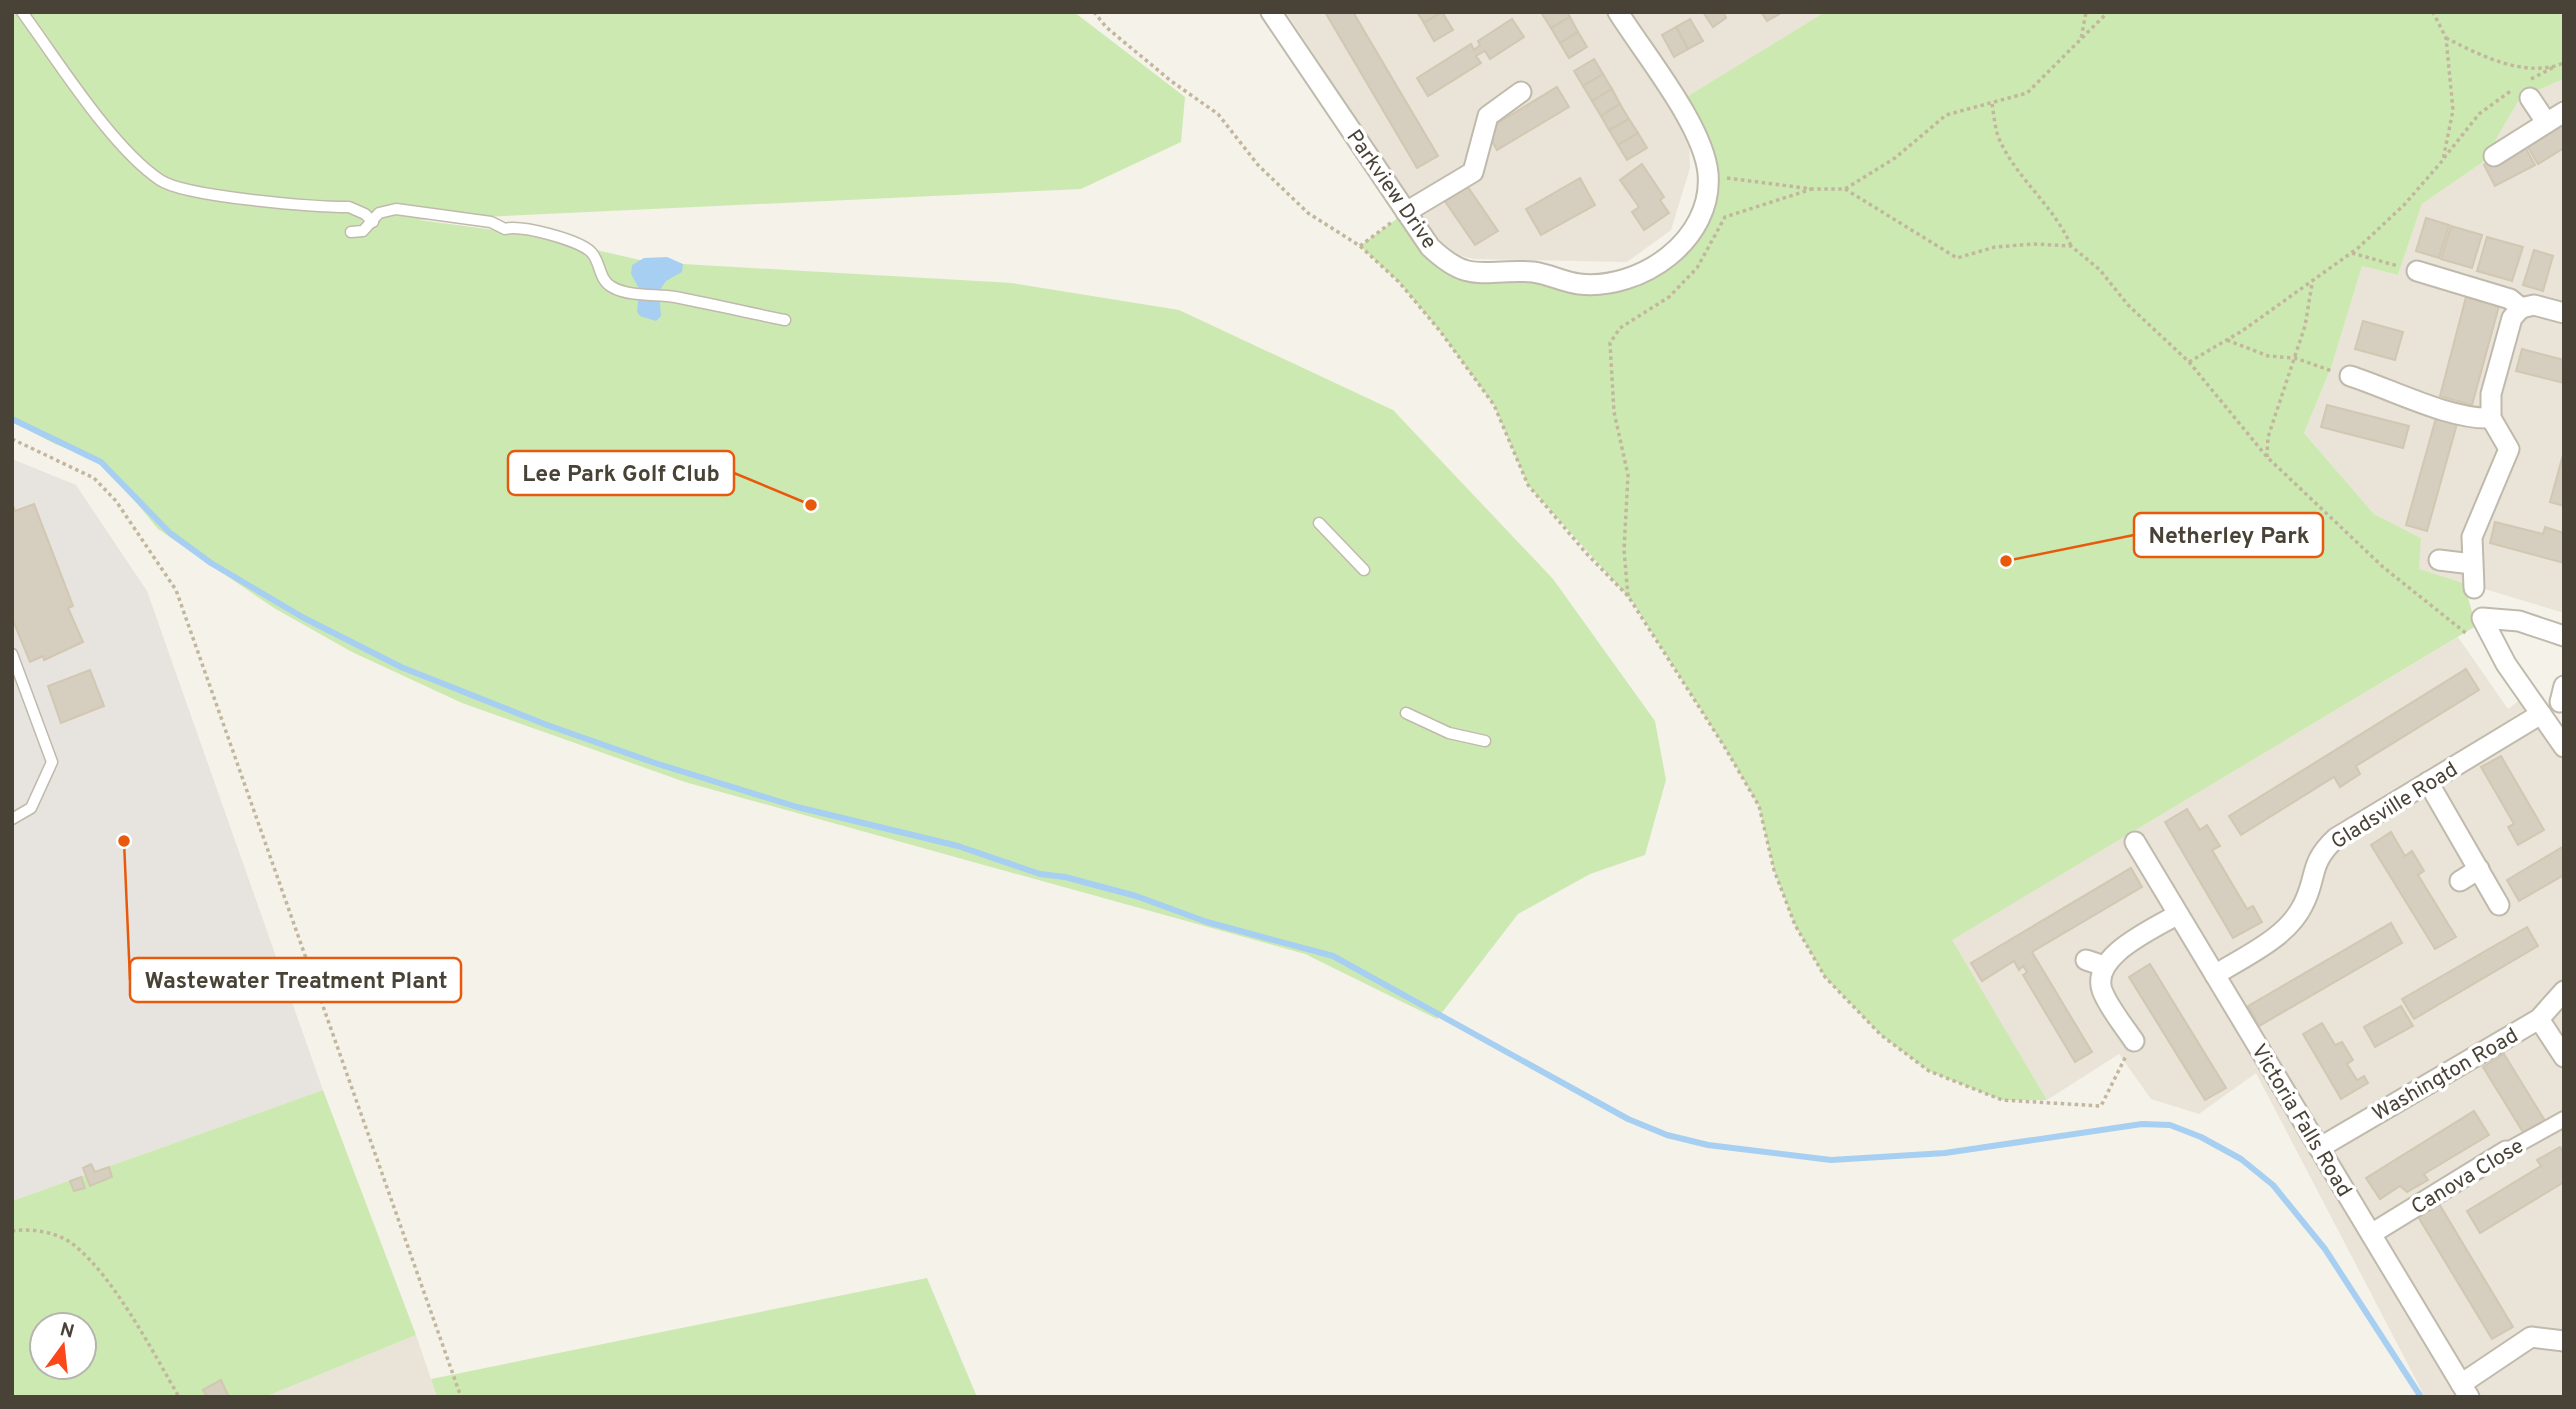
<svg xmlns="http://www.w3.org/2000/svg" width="2576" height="1409" font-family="Overpass,sans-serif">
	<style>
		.residential { fill: #e9e4d7 }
		.industrial { fill: #e7e3de }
		.green { fill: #cde9b2; fill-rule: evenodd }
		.water { fill: #a6cff1 }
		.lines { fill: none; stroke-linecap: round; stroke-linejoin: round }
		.stream { stroke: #a6cff1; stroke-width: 6 }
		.building { fill: #d6cebe; stroke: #d1c7b2; stroke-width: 2 }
		.service-casing { stroke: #c0baac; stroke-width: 13 }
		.pedestrian-casing { stroke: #c0baac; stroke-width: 18 }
		.minor-casing { stroke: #c0baac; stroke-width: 23 }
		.path { stroke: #c2b79d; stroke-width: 3.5; stroke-dasharray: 3.5 3.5; stroke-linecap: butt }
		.service { stroke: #fff; stroke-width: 10 }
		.pedestrian { stroke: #fff; stroke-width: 14 }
		.minor { stroke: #fff; stroke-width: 19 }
		.labels { text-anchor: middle; stroke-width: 7; stroke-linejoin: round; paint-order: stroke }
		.street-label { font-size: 21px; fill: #494337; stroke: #fff }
		.leader { fill: none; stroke: #e8590c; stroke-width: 2.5 }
		.callout-dot { fill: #e8590c; stroke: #fff; stroke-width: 2.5 }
		.callout { fill: #fff; stroke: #e8590c; stroke-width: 2.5 }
		.callout-label { font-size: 23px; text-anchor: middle; font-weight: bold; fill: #494337 }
	</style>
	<rect width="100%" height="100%" fill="#f5f2e9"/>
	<!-- residential -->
	<g class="residential">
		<polygon points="1286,12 1825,12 1688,96 1690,168 1671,230 1627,262 1474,259 1443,251"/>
		<polygon points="2564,79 2564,613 2418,569 2421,538 2374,514 2304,433 2332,365 2362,266 2398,275 2422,204 2483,162 2520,98"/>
		<polygon points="2458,637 2508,709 2535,688 2564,730 2564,1397 2425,1397 2256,1073 2199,1114 2151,1099 2119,1054 2047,1100 1951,940"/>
		<polygon points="416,1335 437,1397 265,1397"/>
	</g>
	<!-- industrial -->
	<polygon class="industrial" points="12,459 76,485 147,591 323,1090 12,1201"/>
	<!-- green -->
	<g class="green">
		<polygon points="12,12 1074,12 1185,97 1181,142 1081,189 419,220 526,234 649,262 1012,283 1179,310 1393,410 1553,579 1655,721 1666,780 1645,855 1590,874 1518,914 1437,1019 1305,954 685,782 462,703 352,652 274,608 158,529 102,461 55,444 12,421"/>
		<polygon points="1825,12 2564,12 2564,79 2520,98 2483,162 2422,204 2398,275 2362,266 2332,365 2304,433 2374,514 2421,538 2419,569 2464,583 2476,626 1952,940 2047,1100 2002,1100 1929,1071 1881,1035 1825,977 1795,925 1774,870 1759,806 1724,746 1632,601 1528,485 1494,405 1440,331 1399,282 1360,246 1406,212 1451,267 1580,284 1648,272 1702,212 1700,139 1688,96"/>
		<path d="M 323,1090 L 416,1335 L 265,1397 L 12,1397 L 12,1201 ZM 42,1325 L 84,1325 L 84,1367 L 42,1367 Z"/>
		<polygon points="927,1278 977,1397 437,1397 431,1379"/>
	</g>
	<!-- water -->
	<polygon class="water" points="667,257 683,264 682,272 666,281 659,291 661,316 656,321 640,316 637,312 639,288 631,274 632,265 644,258"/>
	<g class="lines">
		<!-- stream -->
		<polyline class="stream" points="12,419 101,462 170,533 211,563 304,618 401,667 547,725 658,764 797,807 958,846 1040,874 1065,877 1136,896 1207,922 1333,956 1628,1119 1667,1135 1708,1145 1831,1160 1945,1153 2142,1124 2170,1125 2201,1137 2241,1159 2273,1185 2325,1249 2421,1397"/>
	</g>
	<!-- building -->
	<g class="building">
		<polygon points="1325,12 1353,12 1438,156 1417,168"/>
		<polygon points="1417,12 1442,12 1424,23"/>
		<polygon points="1442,12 1453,30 1434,41 1424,23"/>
		<polygon points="1544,12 1567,12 1570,17 1551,28 1542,14"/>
		<polygon points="1703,12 1723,12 1726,18 1713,27"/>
		<polygon points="1761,12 1780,12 1781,13 1767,21"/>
		<polygon points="1570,17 1578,32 1560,43 1551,28"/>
		<polygon points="1512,19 1524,37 1490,59 1485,51 1476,56 1481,63 1428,96 1417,78 1471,44 1474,50 1480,45 1478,41"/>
		<polygon points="1690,19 1703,41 1688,49 1676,27"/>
		<polygon points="1676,27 1688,49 1674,57 1662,35"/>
		<polygon points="1578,32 1587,47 1569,58 1560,43"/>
		<polygon points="1594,59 1603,74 1583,86 1574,71"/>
		<polygon points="1603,74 1612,89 1592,101 1583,86"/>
		<polygon points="1557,87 1569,107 1497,150 1486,130"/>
		<polygon points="1612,89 1620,104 1601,116 1592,101"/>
		<polygon points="1620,104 1629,119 1609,130 1601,116"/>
		<polygon points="2564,118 2564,148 2538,164 2525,142"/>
		<polygon points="1629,119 1638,133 1618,145 1609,130"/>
		<polygon points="1638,133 1647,148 1627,160 1618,145"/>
		<polygon points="2523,143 2535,165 2495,186 2484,165"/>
		<polygon points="1642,164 1664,197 1660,200 1669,213 1644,230 1632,212 1639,207 1620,180"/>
		<polygon points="1580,178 1595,205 1541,235 1526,209"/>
		<polygon points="1463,180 1498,231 1475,245 1440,194"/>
		<polygon points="2426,218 2449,225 2439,258 2416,251"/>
		<polygon points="2451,226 2482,235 2472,268 2441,259"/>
		<polygon points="2487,237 2523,247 2512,281 2477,271"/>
		<polygon points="2534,250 2553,256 2543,291 2523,285"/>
		<polygon points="2466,297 2499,306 2472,405 2440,396"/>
		<polygon points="2363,321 2403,332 2395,360 2355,349"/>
		<polygon points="2522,349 2564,360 2564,383 2516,371"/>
		<polygon points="2327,405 2409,426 2403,448 2321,427"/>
		<polygon points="2436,418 2457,424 2427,531 2406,525"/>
		<polygon points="2564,451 2564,506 2550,502"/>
		<polygon points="12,503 15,511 34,504 73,606 68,608 83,642 44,660 43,656 30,662 12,618"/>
		<polygon points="2495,522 2543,534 2545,527 2564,533 2564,563 2490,543"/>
		<polygon points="2466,669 2479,690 2356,766 2360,774 2340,787 2334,777 2241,835 2229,816"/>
		<polygon points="90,670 104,706 61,723 48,686"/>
		<polygon points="2501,756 2544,830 2518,845 2508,827 2514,824 2481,767"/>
		<polygon points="2187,809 2200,830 2207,825 2220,846 2212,850 2247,909 2253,906 2262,922 2233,938 2165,822"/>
		<polygon points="2391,832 2405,856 2412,851 2424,871 2418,875 2456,937 2435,949 2371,845"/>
		<polygon points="2564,846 2564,875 2519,901 2507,880"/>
		<polygon points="2131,868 2142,887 2032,952 2092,1052 2075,1062 2023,975 2027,972 2023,966 2019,970 2014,961 1982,981 1971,963"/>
		<polygon points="2391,923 2402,943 2259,1026 2248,1006"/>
		<polygon points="2527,927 2538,946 2414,1019 2402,999"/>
		<polygon points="2150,964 2226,1088 2205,1100 2129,977"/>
		<polygon points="2401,1006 2413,1026 2375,1047 2364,1027"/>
		<polygon points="2322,1023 2335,1045 2342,1042 2353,1060 2347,1064 2357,1080 2364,1076 2368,1083 2341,1099 2303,1034"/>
		<polygon points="2504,1054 2547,1124 2526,1137 2483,1067"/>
		<polygon points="2474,1111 2489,1135 2424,1174 2428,1180 2407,1192 2400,1186 2380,1199 2366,1178"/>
		<polygon points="2560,1147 2564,1153 2564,1182 2480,1233 2467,1211 2541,1166 2537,1160"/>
		<polygon points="91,1164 95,1172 109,1167 112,1177 90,1186 83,1168"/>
		<polygon points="81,1177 85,1188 74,1191 70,1181"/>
		<polygon points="2438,1202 2513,1327 2492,1339 2417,1215"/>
		<polygon points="221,1380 229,1397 207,1397 203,1390"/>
	</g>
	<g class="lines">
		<!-- service casing -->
		<g class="service-casing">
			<g id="service">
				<path d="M 22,12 C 58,61 112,148 160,180 C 185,197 315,207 349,207 L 365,214 L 373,222"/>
				<path d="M 351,232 L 363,231 L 379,213 L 396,209 L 491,222 L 505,229 C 520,224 579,240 591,252 C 601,262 598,279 612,287 C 629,297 656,294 675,297 C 712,304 749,313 785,320"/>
				<polyline points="1319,523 1364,570"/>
				<polyline points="12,654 52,762 31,808 12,819"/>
				<polyline points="1406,713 1449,733 1485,741"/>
			</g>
		</g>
		<!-- pedestrian casing -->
		<g class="pedestrian-casing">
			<polyline id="pedestrian" points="2506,1151 2564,1119"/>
		</g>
		<!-- minor casing -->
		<g class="minor-casing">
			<g id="minor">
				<path d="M 1271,12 L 1430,247 C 1471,286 1483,268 1533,272 C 1549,274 1563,282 1579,284 C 1640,291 1714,240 1708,173 C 1703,125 1645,55 1618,12"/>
				<polyline points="2530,98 2546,122"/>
				<polyline points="2494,156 2564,112"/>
				<polyline points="1406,212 1473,172 1488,116 1521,92"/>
				<polyline points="2417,271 2510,299 2521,308"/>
				<polyline points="2521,308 2534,305 2564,313"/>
				<path d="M 2350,376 C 2391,389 2450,420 2491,418"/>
				<polyline points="2439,560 2472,564"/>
				<polyline points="2474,588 2472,537 2509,449 2491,418 2491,394 2512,318 2521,308"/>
				<polyline points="2564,636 2519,621 2482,618 2506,664 2564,747"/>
				<polyline points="2560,702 2564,686"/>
				<polyline points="2428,782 2499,905"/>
				<polyline points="2135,842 2469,1397"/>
				<polyline points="2460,881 2479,869"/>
				<polyline points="2086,960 2104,966"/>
				<path d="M 2215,975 C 2245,956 2287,938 2303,905 C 2318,876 2308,864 2336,838 L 2541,714"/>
				<polyline points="2539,1019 2564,1057"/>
				<path d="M 2134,1041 C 2124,1026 2108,1007 2102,990 C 2091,955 2154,929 2178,914"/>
				<polyline points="2319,1148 2539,1019 2564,991"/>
				<polyline points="2371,1234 2506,1151"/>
				<polyline points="2461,1384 2531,1337 2564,1341"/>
			</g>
		</g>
		<!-- path -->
		<g class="path">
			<polyline points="1094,12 1106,27 1171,81 1218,114 1258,165 1308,213 1360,246 1399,282 1440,331 1494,405 1528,485 1586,553 1628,596 1724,746 1759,806 1774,870 1795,925 1825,977 1881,1035 1929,1071 2002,1100 2101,1106 2126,1056"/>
			<polyline points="2082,38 2108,12"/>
			<path d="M 2446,38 C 2480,55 2525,79 2564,63"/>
			<polyline points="2531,79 2554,67"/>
			<path d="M 1992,104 C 1994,115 1995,131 2000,141 C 2018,180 2055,207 2071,246"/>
			<polyline points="2444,158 2479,114 2512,90"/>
			<polyline points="1727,178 1812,189 1845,189 1895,158 1946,115 2027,93 2081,39 2086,12"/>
			<polyline points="1845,189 1957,258 1995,247 2034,244 2071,246 2100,270 2128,305 2189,362 2267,457 2383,567 2467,634"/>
			<polyline points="1360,246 1392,222"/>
			<polyline points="2352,253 2398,266"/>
			<polyline points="2227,340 2268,356 2295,358 2332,371"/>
			<polyline points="2189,362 2242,331 2358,248 2404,205 2443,160 2453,110 2446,38 2433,12"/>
			<polyline points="12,439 94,478 116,501 176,590 461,1397"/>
			<polyline points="2267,457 2268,437 2305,326 2312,284"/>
			<polyline points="1628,596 1624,550 1628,475 1614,412 1610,343 1620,328 1669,297 1697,268 1725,217 1812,189"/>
			<path d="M 12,1231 C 32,1228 58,1232 74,1245 C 114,1277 153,1352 179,1397"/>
		</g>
		<!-- service -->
		<use href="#service" class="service"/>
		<!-- pedestrian -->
		<use href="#pedestrian" class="pedestrian"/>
		<!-- minor -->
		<use href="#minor" class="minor"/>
	</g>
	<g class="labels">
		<!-- street labels -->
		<g class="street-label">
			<text transform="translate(1392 189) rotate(55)" y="7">Parkview Drive</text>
			<text transform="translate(2394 805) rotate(-32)" y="7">Gladsville Road</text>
			<text transform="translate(2445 1074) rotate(-30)" y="7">Washington Road</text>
			<text transform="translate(2302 1120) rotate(59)" y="7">Victoria Falls Road</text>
			<text transform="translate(2467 1176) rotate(-31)" y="7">Canova Close</text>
		</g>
	</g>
	<!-- callouts -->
	<path class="leader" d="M811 505L734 473M2006 561L2134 535M124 841L130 980"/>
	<g class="callout-dot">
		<circle cx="811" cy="505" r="7"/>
		<circle cx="2006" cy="561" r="7"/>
		<circle cx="124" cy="841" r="7"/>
	</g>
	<g class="callout">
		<rect x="508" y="451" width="226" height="44" rx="7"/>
		<rect x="2134" y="513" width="189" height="44" rx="7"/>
		<rect x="130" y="958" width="331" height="44" rx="7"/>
	</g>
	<g class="callout-label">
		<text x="621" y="481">Lee Park Golf Club</text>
		<text x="2229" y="543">Netherley Park</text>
		<text x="296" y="988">Wastewater Treatment Plant</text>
	</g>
	<!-- border -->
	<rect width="2576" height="1409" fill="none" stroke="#494337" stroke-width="28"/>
	<!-- north arrow -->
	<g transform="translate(63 1346) rotate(15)"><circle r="33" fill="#ffffff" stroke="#b6b4af" stroke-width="2"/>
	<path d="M0-5L12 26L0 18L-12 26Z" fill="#fb471a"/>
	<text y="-10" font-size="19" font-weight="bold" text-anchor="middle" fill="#494337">N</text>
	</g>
</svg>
